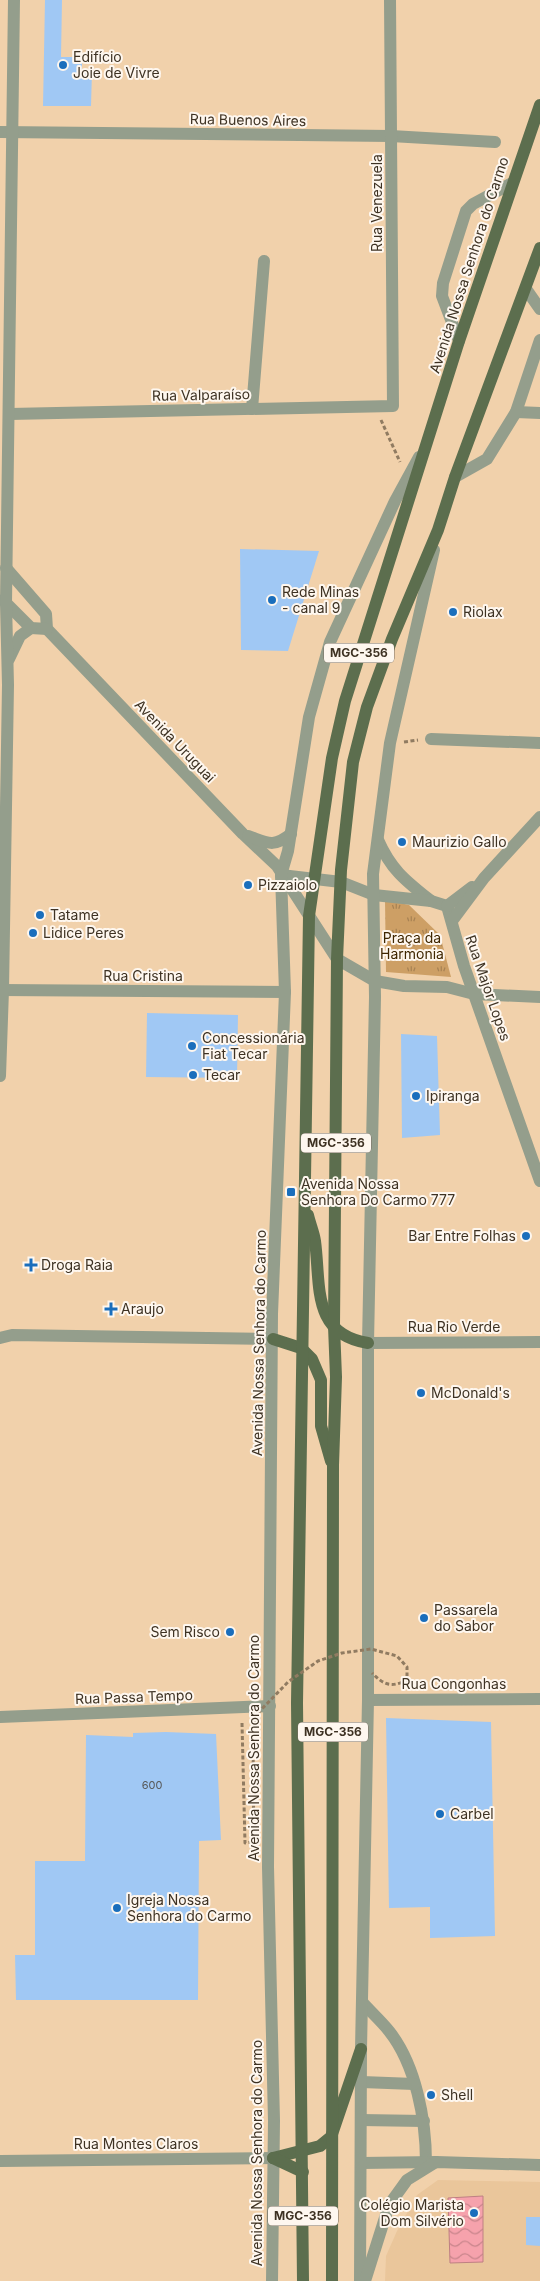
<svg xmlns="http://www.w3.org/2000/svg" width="540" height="2281" font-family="Inter,sans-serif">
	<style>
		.built { fill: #eac69b }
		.grass { fill: url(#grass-tufts) }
		.water { fill: url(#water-waves); stroke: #bf8083 }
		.building { fill: #a0c8f4 }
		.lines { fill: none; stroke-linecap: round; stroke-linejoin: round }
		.path { stroke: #907b61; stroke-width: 3; stroke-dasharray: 4 2.5; stroke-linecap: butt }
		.minor { stroke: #949e8c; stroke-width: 12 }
		.major { stroke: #5c6e4e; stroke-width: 12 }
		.path-bridge { stroke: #907b61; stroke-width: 3; stroke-dasharray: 4 2.5; stroke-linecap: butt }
		.poi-dot { fill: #1a6ebc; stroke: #fef7ef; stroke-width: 2 }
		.labels { text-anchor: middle; stroke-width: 4; stroke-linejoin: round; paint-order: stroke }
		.number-label { font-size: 11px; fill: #565857 }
		.shield { fill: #fef7ef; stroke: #786d60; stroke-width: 1 }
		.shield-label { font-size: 12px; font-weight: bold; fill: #3e3223 }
		.poi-label { font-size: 14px; fill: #3e3223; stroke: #fef7ef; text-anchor: start }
		.street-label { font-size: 14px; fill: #3e3223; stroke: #fef7ef }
		.park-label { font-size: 14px; fill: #3f2600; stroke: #fef7ef }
	</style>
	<defs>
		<pattern id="grass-tufts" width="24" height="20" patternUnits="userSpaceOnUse" patternTransform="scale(1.25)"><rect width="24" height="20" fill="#cd9f65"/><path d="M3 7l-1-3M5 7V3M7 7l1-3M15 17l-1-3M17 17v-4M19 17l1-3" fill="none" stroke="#a88253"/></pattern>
		<pattern id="water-waves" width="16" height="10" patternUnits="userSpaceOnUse" patternTransform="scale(1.25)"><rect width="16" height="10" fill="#f6a2ac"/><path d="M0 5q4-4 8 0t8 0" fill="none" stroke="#c9858c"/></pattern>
	</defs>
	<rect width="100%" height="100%" fill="#f1d1ab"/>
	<!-- built -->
	<polygon class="built" points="438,2180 540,2182 540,2281 385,2281 386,2256 397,2231 417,2195"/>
	<!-- grass -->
	<polygon class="grass" points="385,900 409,905 440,935 451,977 386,972"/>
	<!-- water -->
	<polygon class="water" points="483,2196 483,2262 450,2263 448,2198"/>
	<!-- building -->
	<g class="building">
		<polygon points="45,0 62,0 61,57 82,57 82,71 92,71 91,106 43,106"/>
		<polygon points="240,549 319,551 288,651 241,650"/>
		<polygon points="147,1013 238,1015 237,1078 146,1077"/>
		<polygon points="401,1034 437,1036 440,1135 402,1138"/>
		<polygon points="386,1718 491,1722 495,1936 430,1938 430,1907 389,1908"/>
		<polygon points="166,1732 216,1734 221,1840 199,1841 198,2000 16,2000 15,1955 35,1955 35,1861 85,1861 86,1735 133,1737 133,1733"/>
		<polygon points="526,2217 540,2217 540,2246 526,2245"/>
	</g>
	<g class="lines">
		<!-- path -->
		<g class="path">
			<polyline points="381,420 400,462"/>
			<polyline points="404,742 418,740"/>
			<polyline points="242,1723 245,1843 253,1842"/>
		</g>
		<!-- minor -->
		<g class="minor">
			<polyline points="0,132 391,136 495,142"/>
			<polyline points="526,289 540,309"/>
			<polyline points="459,341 442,296 443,283 466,211 473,204 512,183"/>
			<polyline points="252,409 264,261"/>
			<polyline points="516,412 540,413"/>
			<polyline points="10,414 393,406 390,0"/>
			<polyline points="455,477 487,459 516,412 540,340"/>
			<polyline points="6,568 46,614 47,629 243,834 277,866 337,959 375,981 404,986 447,987 474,994 540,997"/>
			<polyline points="3,600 31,628 47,629"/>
			<polyline points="9,659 20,636 31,628"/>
			<polyline points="431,739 540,743"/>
			<path d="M 248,836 C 268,843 273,848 291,834"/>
			<path d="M 378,840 C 391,870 406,881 431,901"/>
			<polyline points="281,875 341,882 374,895 431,901 447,906"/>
			<polyline points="447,906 464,966 540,1181"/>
			<polyline points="447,906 472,887"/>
			<polyline points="452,921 484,878 540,817"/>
			<polyline points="0,990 285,992"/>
			<polyline points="0,1076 3,990 8,685 6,603 14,0"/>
			<polyline points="0,1338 12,1335 273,1339"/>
			<polyline points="368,1343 540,1342"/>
			<polyline points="368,1700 540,1699"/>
			<polyline points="0,1717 270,1706"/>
			<path d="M 363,2003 C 371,2012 381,2021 389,2031 C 416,2065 426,2120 426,2163"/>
			<polyline points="362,2082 414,2084"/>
			<polyline points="361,2120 424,2121"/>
			<polyline points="0,2161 273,2158"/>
			<polyline points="361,2163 436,2162 540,2165"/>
			<polyline points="272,2281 274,2121 268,1867 272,1314 285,992 281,875 288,851 309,717 330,642 395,501 419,457"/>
			<polyline points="360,2281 361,2049 368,1700 368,1343 375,997 373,874 390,743 434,550"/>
			<polyline points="365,2281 389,2205 407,2180 436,2162"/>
		</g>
		<!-- major -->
		<g class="major">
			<path d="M 308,1215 C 310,1224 314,1233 315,1241 C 321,1285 311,1334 368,1343"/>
			<polyline points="273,1339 301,1348 312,1359 321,1380 321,1426 331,1461"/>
			<polyline points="273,2158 320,2146 331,2137 361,2049"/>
			<polyline points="273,2158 303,2172"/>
			<polyline points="303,2281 297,1703 309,916 332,758 345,701 459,341 540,105"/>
			<polyline points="332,2281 333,1465 336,1377 334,1326 337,959 341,870 353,762 367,707 392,639 438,530 455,477 540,248"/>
		</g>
		<!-- path-bridge -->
		<path class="path-bridge" d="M 254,1842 L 253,1765 L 255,1716 L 288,1682 L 318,1661 L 342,1653 L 371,1649 L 397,1656 L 407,1667 L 407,1680 C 391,1688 384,1685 372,1673"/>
	</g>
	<!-- markers -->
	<g class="poi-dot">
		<circle cx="63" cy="65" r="5"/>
		<circle cx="272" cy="600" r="5"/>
		<circle cx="453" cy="612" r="5"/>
		<circle cx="402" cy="842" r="5"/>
		<circle cx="248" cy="885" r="5"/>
		<circle cx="40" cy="915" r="5"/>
		<circle cx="33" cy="933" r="5"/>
		<circle cx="192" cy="1046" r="5"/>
		<circle cx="193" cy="1075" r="5"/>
		<circle cx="416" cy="1096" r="5"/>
		<rect x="286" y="1187" width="10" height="10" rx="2.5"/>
		<circle cx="526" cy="1236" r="5"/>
		<path d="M28.5 1257.5h5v5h5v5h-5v5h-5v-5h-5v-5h5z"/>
		<path d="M108.5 1301.5h5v5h5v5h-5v5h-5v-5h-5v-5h5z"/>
		<circle cx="421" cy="1393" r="5"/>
		<circle cx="424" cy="1618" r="5"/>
		<circle cx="230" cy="1632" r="5"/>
		<circle cx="440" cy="1814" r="5"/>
		<circle cx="117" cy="1908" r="5"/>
		<circle cx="431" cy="2095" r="5"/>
		<circle cx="474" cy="2213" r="5"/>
	</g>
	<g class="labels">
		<!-- number labels -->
		<g class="number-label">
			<text x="152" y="1789">600</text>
		</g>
		<!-- shield labels -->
		<g class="shield">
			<rect x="324" y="643.5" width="70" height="19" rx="4"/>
			<rect x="301" y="1133.5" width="70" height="19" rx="4"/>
			<rect x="298" y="1722.5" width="70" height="19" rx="4"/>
			<rect x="268" y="2206.5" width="70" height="19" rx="4"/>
		</g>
		<g class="shield-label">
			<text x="359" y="657">MGC-356</text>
			<text x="336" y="1147">MGC-356</text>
			<text x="333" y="1736">MGC-356</text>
			<text x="303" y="2220">MGC-356</text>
		</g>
		<!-- poi labels -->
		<g class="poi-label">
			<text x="73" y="62">Edifício<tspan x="73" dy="16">Joie de Vivre</tspan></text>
			<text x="282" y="597">Rede Minas<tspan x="282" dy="16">- canal 9</tspan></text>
			<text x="463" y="617">Riolax</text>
			<text x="412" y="847">Maurizio Gallo</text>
			<text x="258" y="890">Pizzaiolo</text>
			<text x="50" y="920">Tatame</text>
			<text x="43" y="938">Lidice Peres</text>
			<text x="202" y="1043">Concessionária<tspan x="202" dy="16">Fiat Tecar</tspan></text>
			<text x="203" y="1080">Tecar</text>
			<text x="426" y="1101">Ipiranga</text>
			<text x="301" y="1189">Avenida Nossa<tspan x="301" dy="16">Senhora Do Carmo 777</tspan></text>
			<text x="516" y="1241" text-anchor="end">Bar Entre Folhas</text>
			<text x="41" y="1270">Droga Raia</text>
			<text x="121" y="1314">Araujo</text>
			<text x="431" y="1398">McDonald's</text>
			<text x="434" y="1615">Passarela<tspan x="434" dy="16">do Sabor</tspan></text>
			<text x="220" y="1637" text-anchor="end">Sem Risco</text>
			<text x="450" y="1819">Carbel</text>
			<text x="127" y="1905">Igreja Nossa<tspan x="127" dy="16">Senhora do Carmo</tspan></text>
			<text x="441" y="2100">Shell</text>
			<text x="464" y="2210" text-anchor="end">Colégio Marista<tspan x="464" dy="16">Dom Silvério</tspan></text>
		</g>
		<!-- street labels -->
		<g class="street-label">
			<text transform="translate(248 120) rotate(1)" y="5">Rua Buenos Aires</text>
			<text transform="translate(377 203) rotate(-90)" y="5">Rua Venezuela</text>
			<text transform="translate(469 265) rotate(-72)" y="5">Avenida Nossa Senhora do Carmo</text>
			<text transform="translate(201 395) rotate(-1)" y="5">Rua Valparaíso</text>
			<text transform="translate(175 741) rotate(46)" y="5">Avenida Uruguai</text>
			<text x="143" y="981">Rua Cristina</text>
			<text transform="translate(488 988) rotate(71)" y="5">Rua Major Lopes</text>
			<text x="454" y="1332">Rua Rio Verde</text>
			<text transform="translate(259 1343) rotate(-89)" y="5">Avenida Nossa Senhora do Carmo</text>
			<text x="454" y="1689">Rua Congonhas</text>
			<text transform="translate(134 1697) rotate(-2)" y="5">Rua Passa Tempo</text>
			<text transform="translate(254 1748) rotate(-90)" y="5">Avenida Nossa Senhora do Carmo</text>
			<text x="136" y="2149">Rua Montes Claros</text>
			<text transform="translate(257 2153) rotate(-90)" y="5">Avenida Nossa Senhora do Carmo</text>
		</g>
		<!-- park labels -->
		<g class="park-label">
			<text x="412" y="943">Praça da<tspan x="412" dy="16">Harmonia</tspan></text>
		</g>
	</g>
</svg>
